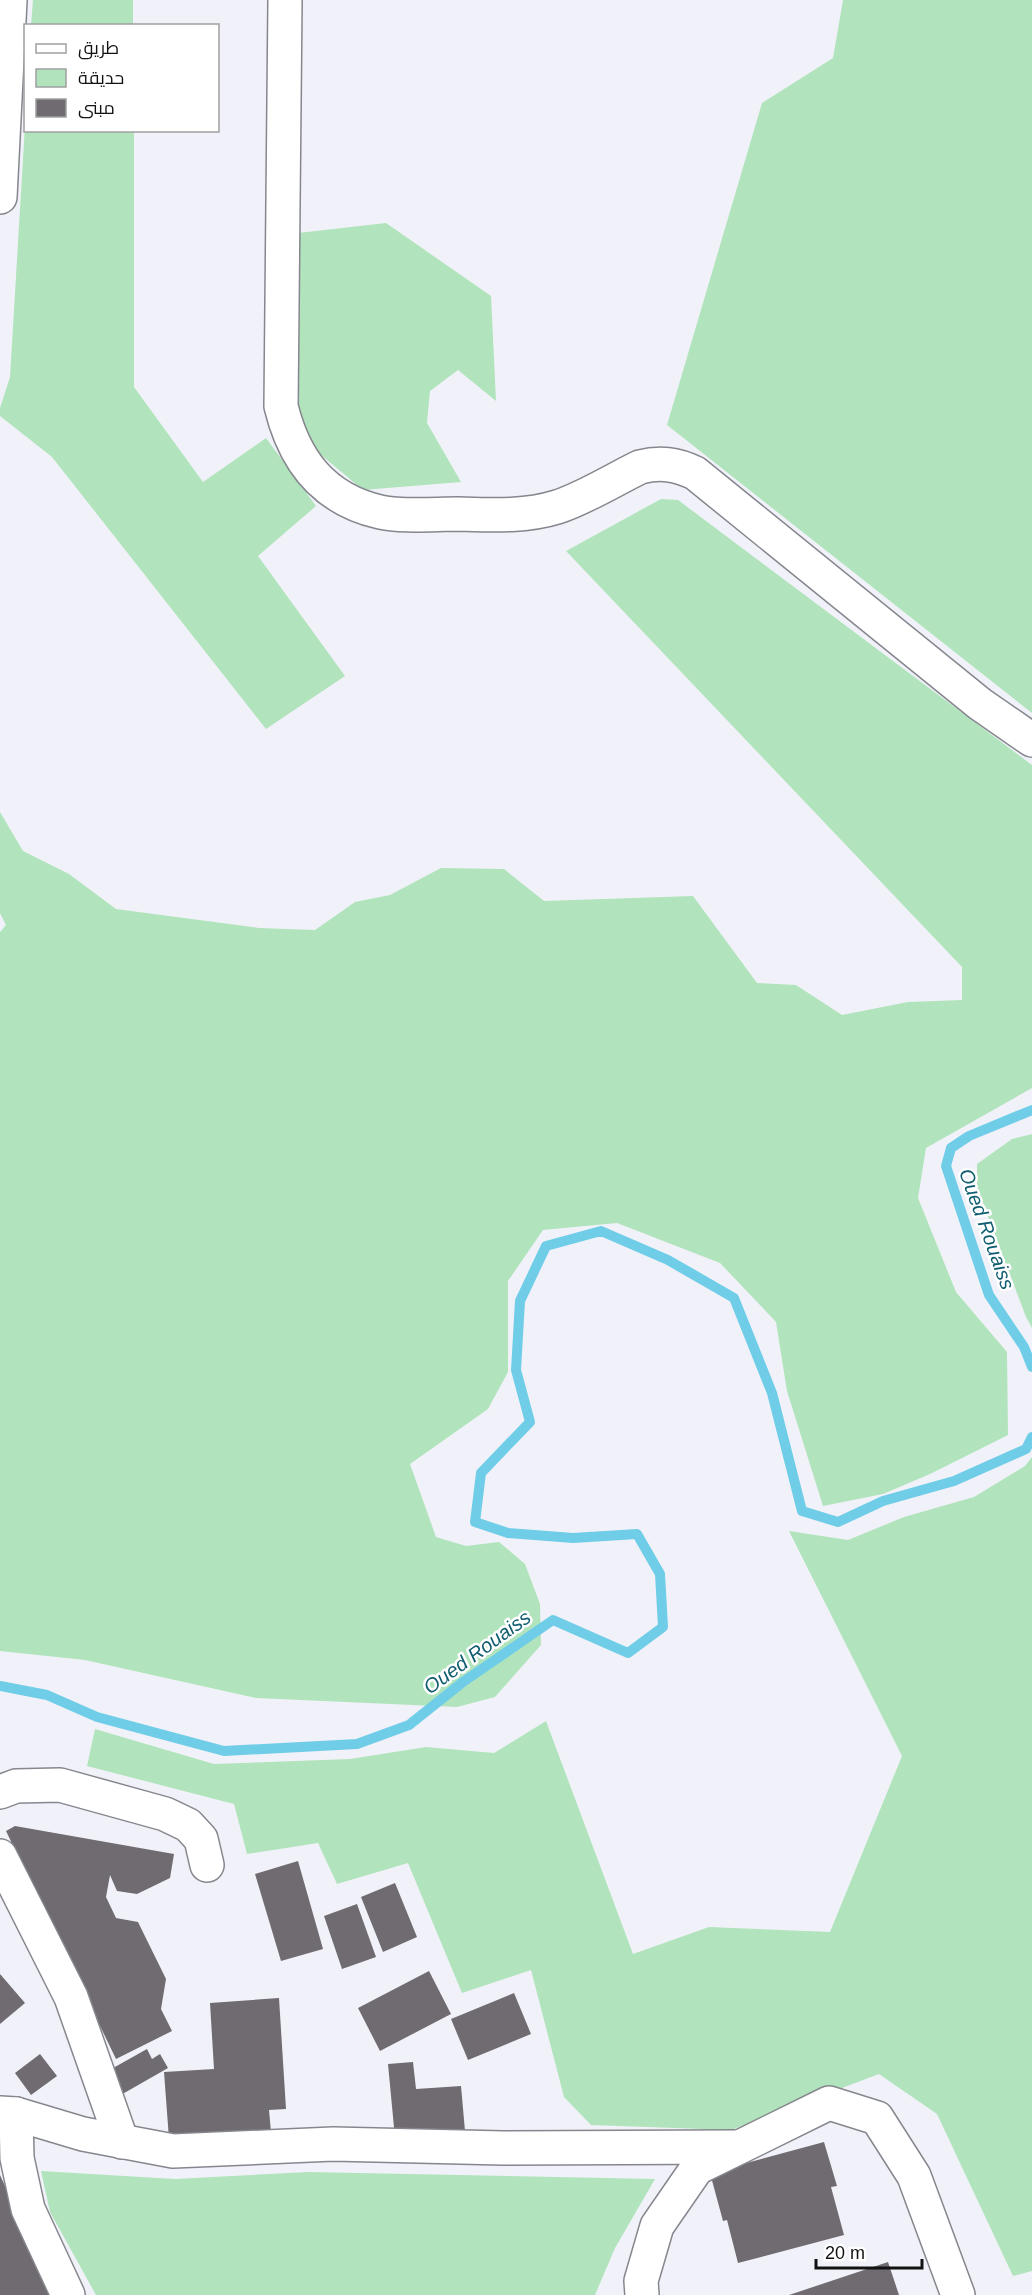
<svg xmlns="http://www.w3.org/2000/svg" width="1032" height="2295" font-family="Helvetica,Cairo,sans-serif">
	<style>
		.green { fill: #b1e4bc }
		.lines { fill: none; stroke-linecap: round; stroke-linejoin: round }
		.stream { stroke: #70cde8; stroke-width: 10 }
		.building { fill: #6f6b71 }
		.minor-casing { stroke: #86878e; stroke-width: 36 }
		.minor { stroke: #fff; stroke-width: 33 }
		.labels { text-anchor: middle; stroke-width: 5; stroke-linejoin: round; paint-order: stroke }
		.water-label { font-size: 20px; font-style: italic; fill: #0f5d70; stroke: #fff }
	</style>
	<rect width="100%" height="100%" fill="#f1f2f9"/>
	<!-- green -->
	<g class="green">
		<polygon points="33,0 133,0 133,25 31,25"/>
		<polygon points="843,0 1032,0 1032,713 667,425 762,103 833,58"/>
		<polygon points="25,125 26,130 134,131 134,387 203,482 266,438 316,506 258,556 345,676 266,729 52,457 0,416 0,408 10,377"/>
		<polygon points="386,223 491,296 496,401 458,370 430,391 427,423 461,482 363,490 308,444 296,414 298,233"/>
		<polygon points="661,499 678,500 1032,765 1032,1088 926,1148 918,1198 956,1292 1007,1352 1008,1435 930,1474 883,1494 823,1506 787,1391 776,1322 720,1263 617,1223 543,1230 508,1281 508,1372 488,1409 410,1464 436,1537 466,1546 499,1542 525,1564 540,1604 541,1645 495,1697 457,1707 256,1698 85,1660 0,1651 0,932 6,925 0,913 0,812 23,851 69,874 116,909 259,928 315,930 355,902 390,895 441,868 504,869 544,901 693,896 757,983 796,985 842,1015 908,1002 962,1000 962,967 566,551"/>
		<polygon points="1032,1134 1032,1328 1026,1317 977,1187 977,1164 1012,1139"/>
		<polygon points="1032,1457 1032,2271 1013,2276 937,2114 879,2074 731,2130 591,2125 564,2097 531,1970 462,1993 408,1863 337,1884 318,1843 247,1854 234,1804 87,1766 95,1729 214,1764 350,1759 426,1747 494,1753 546,1721 633,1954 709,1927 830,1932 902,1756 789,1531 848,1540 904,1517 974,1497 1025,1466"/>
		<polygon points="41,2171 175,2179 308,2172 655,2179 615,2248 595,2295 96,2295 50,2212"/>
	</g>
	<g class="lines">
		<!-- stream -->
		<g class="stream">
			<polyline points="1032,1110 969,1136 951,1148 946,1166 989,1295 1024,1347 1032,1367"/>
			<polyline points="0,1686 47,1695 97,1717 224,1751 357,1744 409,1725 463,1682 553,1620 628,1653 663,1627 660,1574 637,1534 573,1538 508,1533 475,1522 481,1473 530,1422 516,1370 520,1301 546,1246 601,1231 668,1260 734,1298 772,1393 802,1511 838,1522 883,1501 954,1481 1026,1449 1032,1437"/>
		</g>
	</g>
	<!-- building -->
	<g class="building">
		<polygon points="15,1826 174,1854 170,1878 137,1894 117,1891 110,1875 106,1897 116,1918 138,1922 166,1979 161,2009 172,2031 116,2059 6,1831"/>
		<polygon points="298,1861 323,1949 281,1961 255,1874"/>
		<polygon points="395,1883 417,1937 383,1952 361,1897"/>
		<polygon points="357,1904 376,1957 342,1969 324,1916"/>
		<polygon points="429,1971 451,2014 380,2051 358,2008"/>
		<polygon points="0,1974 25,2003 0,2024"/>
		<polygon points="514,1993 531,2034 468,2060 451,2019"/>
		<polygon points="279,1998 286,2109 269,2110 271,2132 169,2139 164,2072 214,2069 210,2003"/>
		<polygon points="147,2049 152,2059 160,2054 168,2068 119,2096 106,2072"/>
		<polygon points="40,2054 57,2076 31,2095 15,2073"/>
		<polygon points="413,2062 416,2089 461,2086 465,2131 395,2138 388,2064"/>
		<polygon points="824,2142 837,2186 831,2187 844,2235 738,2263 727,2220 723,2221 710,2173"/>
		<polygon points="0,2175 5,2186 12,2183 68,2295 0,2295"/>
		<polygon points="888,2262 899,2295 789,2295"/>
	</g>
	<g class="lines">
		<!-- minor casing -->
		<g class="minor-casing">
			<g id="minor">
				<path d="M 285,0 L 281,406 C 294,460 323,499 380,512 C 401,517 435,514 458,514 C 491,515 525,517 557,507 C 583,499 615,479 640,467 C 660,462 676,464 695,473 L 980,704 L 1032,740"/>
				<polyline points="0,197 10,0"/>
				<polyline points="0,1792 16,1786 60,1785 165,1814 188,1825 201,1839 207,1865"/>
				<polyline points="0,1856 71,1997 122,2142"/>
				<polyline points="0,2113 16,2114 83,2134 173,2151 333,2144 503,2148 739,2147"/>
				<polyline points="16,2114 17,2158 28,2209 68,2295"/>
				<polyline points="642,2295 641,2281 657,2226 697,2168 829,2103 877,2118 914,2176 958,2295"/>
			</g>
		</g>
		<!-- minor -->
		<use href="#minor" class="minor"/>
	</g>
	<g class="labels">
		<!-- water labels -->
		<g class="water-label">
			<text transform="translate(987 1229) rotate(70)" y="7">Oued Rouaiss</text>
			<text transform="translate(477 1652) rotate(-36)" y="7">Oued Rouaiss</text>
		</g>
	</g>
	<!-- legend -->
	<rect x="24" y="24" width="195" height="108" fill="#ffffff" stroke="#a0a0a1" stroke-width="1.5"/>
	<rect x="36" y="44" width="30" height="9" fill="#ffffff" stroke="#a0a0a1" stroke-width="1.5"/>
	<text x="78" y="54" font-size="18" fill="#121215">طريق</text>
	<rect x="36" y="69" width="30" height="18" fill="#b1e4bc" stroke="#a0a0a1" stroke-width="1.5"/>
	<text x="78" y="84" font-size="18" fill="#121215">حديقة</text>
	<rect x="36" y="99" width="30" height="18" fill="#6f6b71" stroke="#a0a0a1" stroke-width="1.5"/>
	<text x="78" y="114" font-size="18" fill="#121215">مبنى</text>
	<!-- scale -->
	<path d="M816 2259v9h106v-9" fill="none" stroke="#121215" stroke-width="3"/>
	<text x="825" y="2259" font-size="18" fill="#121215" stroke="#ffffff" stroke-width="4.5" paint-order="stroke">20 m</text>
</svg>
